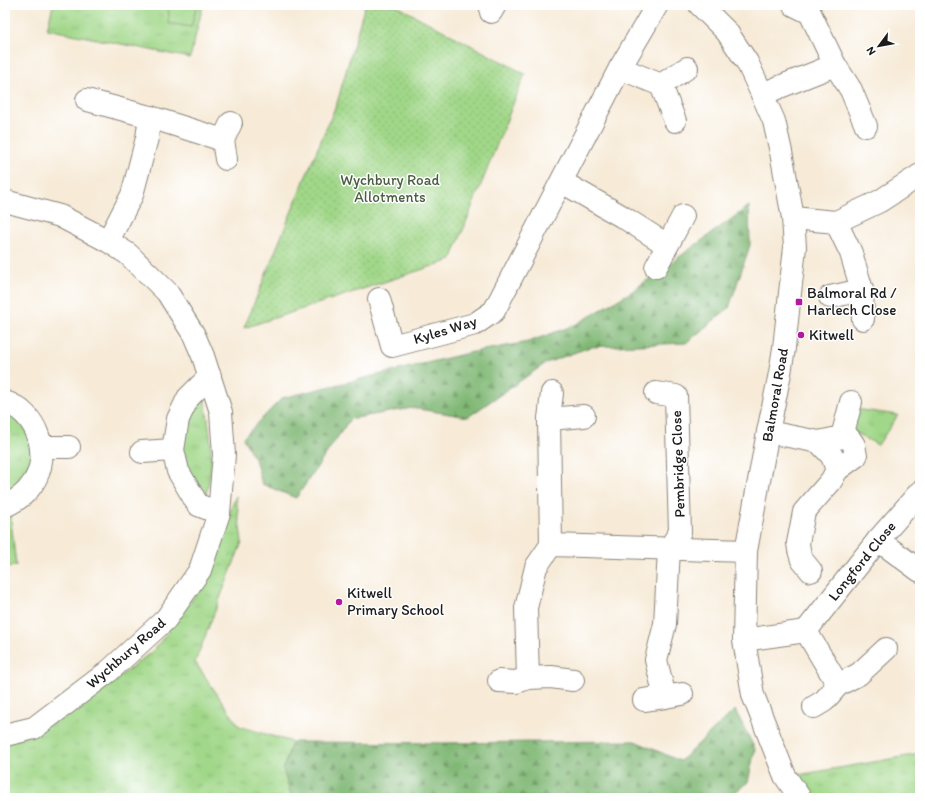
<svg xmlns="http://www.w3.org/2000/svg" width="925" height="803" font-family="Itim,sans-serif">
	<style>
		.grass { fill: url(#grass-tufts); stroke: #5e7a52 }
		.forest { fill: url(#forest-firs); stroke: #4e6a48 }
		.garden { fill: url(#garden-dots); stroke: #5e7a52 }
		.pitch { fill: #a0d788; stroke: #5e7a52 }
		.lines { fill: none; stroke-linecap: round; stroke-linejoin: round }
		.minor-casing { stroke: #8a847a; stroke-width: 24 }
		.minor { stroke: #fff; stroke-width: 22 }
		.poi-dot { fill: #b5179e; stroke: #fff; stroke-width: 1.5 }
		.labels { text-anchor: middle; stroke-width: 3; stroke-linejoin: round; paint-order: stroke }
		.park-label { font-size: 15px; fill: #4a5d42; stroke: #fff }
		.poi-label { font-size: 15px; fill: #1c1c1c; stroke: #fff; text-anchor: start }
		.street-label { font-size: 15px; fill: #1c1c1c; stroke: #fff }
	</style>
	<defs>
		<pattern id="grass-tufts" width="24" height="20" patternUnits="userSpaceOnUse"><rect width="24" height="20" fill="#a0d788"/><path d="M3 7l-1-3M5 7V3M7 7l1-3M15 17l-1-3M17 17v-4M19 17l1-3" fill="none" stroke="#89b875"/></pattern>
		<pattern id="forest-firs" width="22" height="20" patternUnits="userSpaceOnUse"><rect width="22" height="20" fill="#80b874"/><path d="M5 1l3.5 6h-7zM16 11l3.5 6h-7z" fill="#68955e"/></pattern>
		<pattern id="garden-dots" width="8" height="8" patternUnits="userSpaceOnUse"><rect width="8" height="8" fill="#a0d788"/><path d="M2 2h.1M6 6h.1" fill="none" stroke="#89b875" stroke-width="1.8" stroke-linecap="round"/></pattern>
	</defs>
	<rect width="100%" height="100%" fill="#fff"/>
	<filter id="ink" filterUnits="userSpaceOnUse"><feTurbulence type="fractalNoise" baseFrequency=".025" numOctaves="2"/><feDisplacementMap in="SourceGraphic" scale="8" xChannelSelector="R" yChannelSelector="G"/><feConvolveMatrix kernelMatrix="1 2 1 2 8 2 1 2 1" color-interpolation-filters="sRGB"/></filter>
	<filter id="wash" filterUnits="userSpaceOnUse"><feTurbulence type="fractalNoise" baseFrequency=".012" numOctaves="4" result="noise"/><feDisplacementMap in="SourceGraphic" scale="16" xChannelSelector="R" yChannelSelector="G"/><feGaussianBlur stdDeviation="0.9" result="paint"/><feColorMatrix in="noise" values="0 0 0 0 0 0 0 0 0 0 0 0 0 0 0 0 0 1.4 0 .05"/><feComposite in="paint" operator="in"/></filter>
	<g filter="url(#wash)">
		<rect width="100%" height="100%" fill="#f7ebd8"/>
		<!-- grass -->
		<g class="grass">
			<polygon points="53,5 203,5 190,58 47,29"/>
			<polygon points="5,333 9,333 7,394 5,394"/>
			<path d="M 198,395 L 204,397 C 210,429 216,464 205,497 L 195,492 L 179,443 Z"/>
			<polygon points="5,408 18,416 34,442 31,472 5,497"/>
			<polygon points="855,409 898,415 878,445 850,430"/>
			<polygon points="236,496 242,542 195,662 239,726 292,742 342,798 5,798 5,741 15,740 81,707 154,650 200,589"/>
			<polygon points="10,510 16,566 5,567 5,511"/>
			<polygon points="920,754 920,798 816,798 798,775"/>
		</g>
		<!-- forest -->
		<g class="forest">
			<polygon points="749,206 750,245 729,308 686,343 590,347 546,363 468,417 412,408 350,419 296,498 262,484 256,462 243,438 282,398 468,353 528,342 575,325 631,292"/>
			<polygon points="735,710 755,749 748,782 728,798 292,798 283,769 292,742 443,743 635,741 680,761"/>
		</g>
		<!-- garden -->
		<polygon class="garden" points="365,5 395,5 525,74 451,260 244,328 306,176 337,103"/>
		<!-- pitch -->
		<polygon class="pitch" points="167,5 197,5 191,27 168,23 169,14"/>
	</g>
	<g filter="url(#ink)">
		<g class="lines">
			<!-- minor casing -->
			<g class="minor-casing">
				<g id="minor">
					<polyline points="700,5 727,32 747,62 762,94 774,121 781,152 793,218 795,247 784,348 780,373 768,432 746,551 744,640 753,695 785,776 800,798"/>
					<polyline points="794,5 810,13 835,65 851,90 866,126"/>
					<polyline points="491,12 495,5"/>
					<polyline points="620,68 661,85 687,68"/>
					<polyline points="661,85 675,121"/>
					<polyline points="762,94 835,65"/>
					<polyline points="87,100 150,117 223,140"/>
					<polyline points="226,159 223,140 231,123"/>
					<polyline points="562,182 623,217 667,245"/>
					<polyline points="5,201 60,216 108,241 128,254 167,292 194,335 203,356 221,412 224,455 219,513 200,570 166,619 109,671 34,728 5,735"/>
					<polyline points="793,218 836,222 880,201 920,175"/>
					<polyline points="836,222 851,253 862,290 863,319"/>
					<polyline points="108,241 132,195 147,138 150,117"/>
					<polyline points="656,267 683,216"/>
					<polyline points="830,297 862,290"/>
					<polyline points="379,299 392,346 475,324 494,311 620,68 657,5"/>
					<polyline points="210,376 188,398 178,419 173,450 178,471 198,505 219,513"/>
					<polyline points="656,393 676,396 680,532 669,549 665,624 656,660 665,697 682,694"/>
					<path d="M 5,402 C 37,412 52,455 33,483 C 27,493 16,501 5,506"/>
					<polyline points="549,419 584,416"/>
					<polyline points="768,432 819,442"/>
					<polygon points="842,437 850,439 854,445 856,456 837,470 832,456 819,442"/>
					<polyline points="842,437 851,402"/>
					<polyline points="42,447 69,447"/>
					<polyline points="142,452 173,450"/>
					<polyline points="878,540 920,571"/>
					<polyline points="551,545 549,419 552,393"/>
					<polyline points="811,571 802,560 799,550 798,543 804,512 831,481 837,470"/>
					<polyline points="806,631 838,685"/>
					<polyline points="744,640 806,631 878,540 920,492"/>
					<polyline points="528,678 526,608 536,567 551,545 746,551"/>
					<polyline points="499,681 516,682 528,678 551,677 573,680"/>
					<polyline points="644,700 665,697"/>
					<polyline points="814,707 824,701 838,685 859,674 886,649"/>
				</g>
			</g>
			<!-- minor -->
			<use href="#minor" class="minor"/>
		</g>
	</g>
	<!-- markers -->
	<g class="poi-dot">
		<rect x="795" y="298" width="8" height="8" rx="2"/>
		<circle cx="801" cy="335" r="4"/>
		<circle cx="339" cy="602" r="4"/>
	</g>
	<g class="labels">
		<!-- park labels -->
		<g class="park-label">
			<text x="390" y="185">Wychbury Road<tspan x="390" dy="17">Allotments</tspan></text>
		</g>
		<!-- poi labels -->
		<g class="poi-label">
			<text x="807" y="298">Balmoral Rd /<tspan x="807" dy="17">Harlech Close</tspan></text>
			<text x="809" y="340">Kitwell</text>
			<text x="347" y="598">Kitwell<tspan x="347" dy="17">Primary School</tspan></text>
		</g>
		<!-- street labels -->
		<g class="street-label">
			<text transform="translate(445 330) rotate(-17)" y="5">Kyles Way</text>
			<text transform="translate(775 395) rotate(-80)" y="5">Balmoral Road</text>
			<text transform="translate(678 464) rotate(-92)" y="5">Pembridge Close</text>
			<text transform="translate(862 561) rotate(-51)" y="5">Longford Close</text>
			<text transform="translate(126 653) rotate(-41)" y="5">Wychbury Road</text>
		</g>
	</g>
	<!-- margin -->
	<rect width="925" height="803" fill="none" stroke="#fff" stroke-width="20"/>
	<!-- north arrow -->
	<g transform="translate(879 46) rotate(238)" stroke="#ffffff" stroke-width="3" paint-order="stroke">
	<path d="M0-3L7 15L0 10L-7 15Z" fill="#1c1c1c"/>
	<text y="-6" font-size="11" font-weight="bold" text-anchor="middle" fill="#1c1c1c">N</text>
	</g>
</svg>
